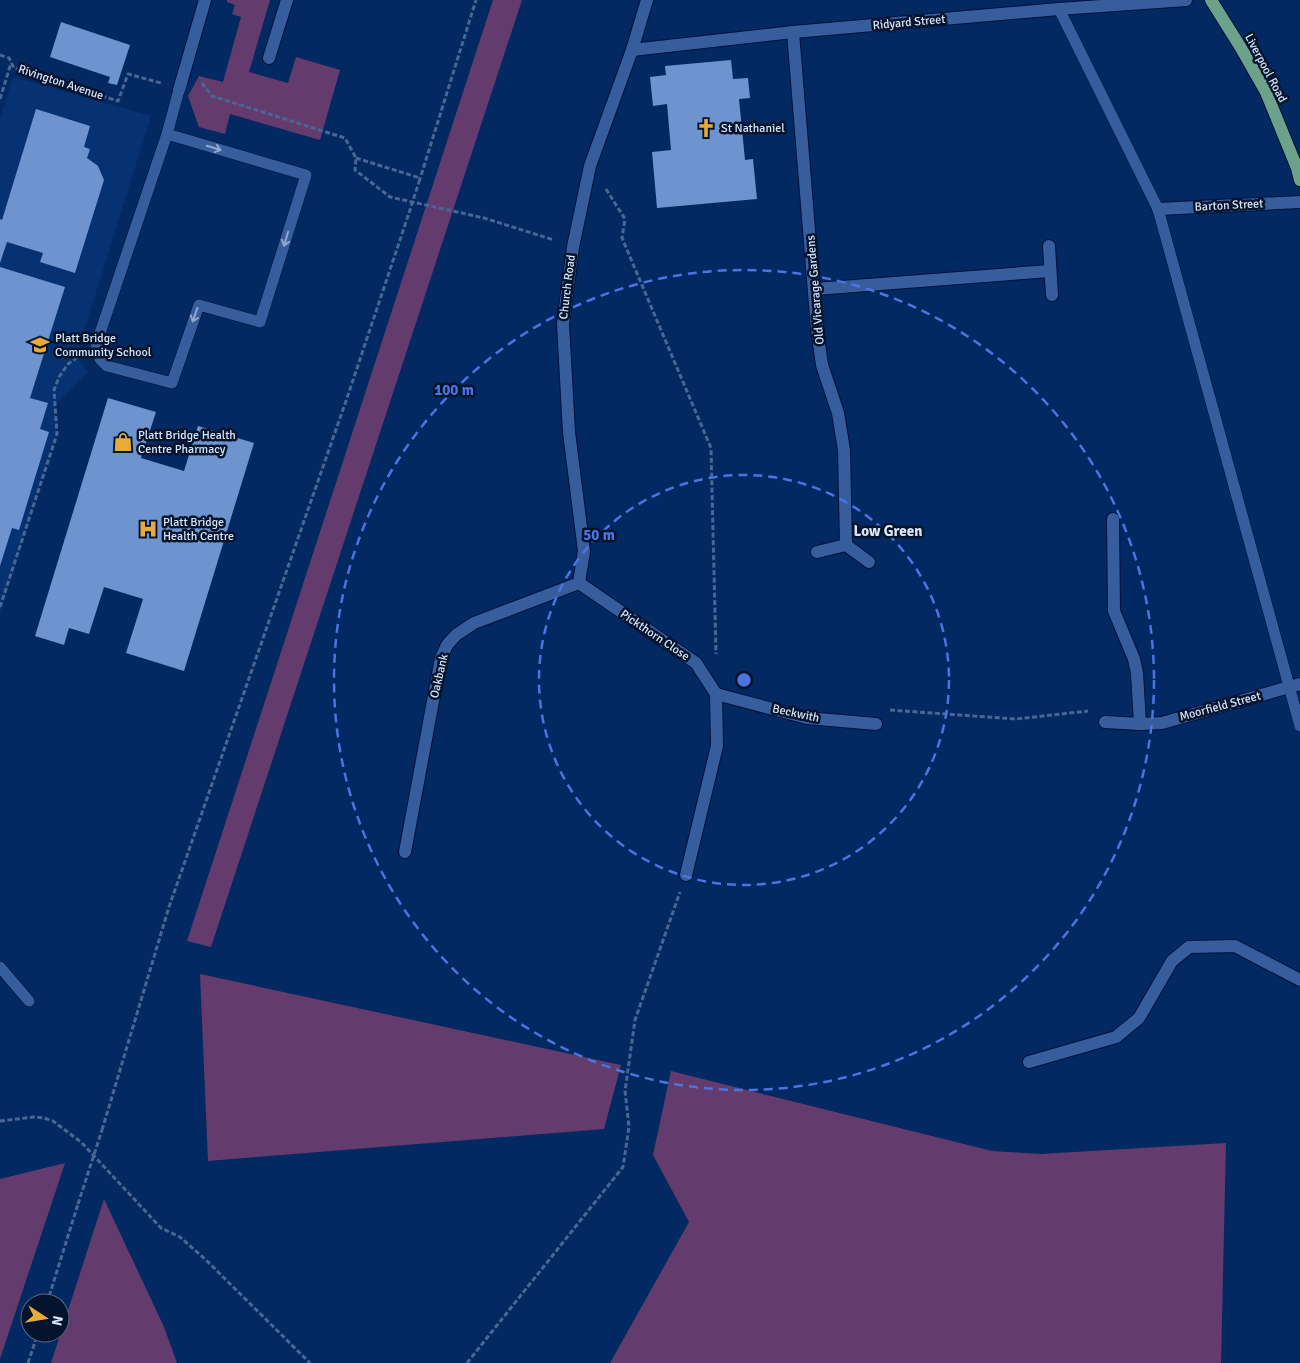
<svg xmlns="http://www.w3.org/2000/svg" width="1300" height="1363" font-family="Signika,sans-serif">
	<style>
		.built { fill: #073272 }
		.green { fill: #633c6d }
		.building { fill: #6e94d0 }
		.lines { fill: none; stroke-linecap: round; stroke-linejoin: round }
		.lane-casing { stroke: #00113b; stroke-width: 12 }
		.street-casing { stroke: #00113b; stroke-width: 14 }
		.primary-casing { stroke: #00113b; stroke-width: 14 }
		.path { stroke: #496794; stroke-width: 3; stroke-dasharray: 5 2.5; stroke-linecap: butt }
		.lane { stroke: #375e9c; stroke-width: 11 }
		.street { stroke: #375e9c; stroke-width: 12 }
		.primary { stroke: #6ca289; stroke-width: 12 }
		.path-bridge { stroke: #496794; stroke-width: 3; stroke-dasharray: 5 2.5; stroke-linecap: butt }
		.oneway { stroke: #8fa8d0 }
		.ring { fill: none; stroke: #4c74e0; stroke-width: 2.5; stroke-dasharray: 9 6 }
		.labels { text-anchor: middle; stroke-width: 5; stroke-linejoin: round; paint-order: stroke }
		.street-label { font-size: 12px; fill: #d7e4fa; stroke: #05142d }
		.poi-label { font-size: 12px; fill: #d7e4fa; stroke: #05142d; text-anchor: start }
		.quarter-label { font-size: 15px; font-weight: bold; fill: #dce5f3; stroke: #05142d }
		.centre { fill: #4c74e0; stroke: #05142d; stroke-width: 2.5 }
		.ring-label { font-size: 15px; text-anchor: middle; font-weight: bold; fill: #4c74e0; stroke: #05142d; stroke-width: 5; stroke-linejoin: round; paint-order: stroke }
	</style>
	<rect width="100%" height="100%" fill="#032962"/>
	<!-- built -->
	<polygon class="built" points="13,77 151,116 79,347 81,363 88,372 55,405 57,422 55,438 0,614 0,118"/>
	<!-- green -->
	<g class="green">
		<polygon points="227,0 270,0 249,72 288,83 296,57 340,70 320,140 230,114 225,134 199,127 188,96 199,76 223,82 241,17 232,14 235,5 227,2"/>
		<polygon points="493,0 522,0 211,947 187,941"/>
		<polygon points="200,974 621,1065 604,1129 208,1161"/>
		<polygon points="671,1071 992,1151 1041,1154 1226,1143 1221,1363 610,1363 689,1222 653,1155"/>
		<polygon points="65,1163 0,1359 0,1179"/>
		<polygon points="104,1199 164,1327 177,1363 51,1363"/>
	</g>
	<!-- building -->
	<g class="building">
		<polygon points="61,22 130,45 117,85 108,83 110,77 50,57"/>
		<polygon points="731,60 733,79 748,78 750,98 739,99 745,160 753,159 757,199 657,208 652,152 671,150 667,104 653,106 650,77 666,75 665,66"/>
		<polygon points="36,109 90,126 84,147 90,149 87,158 98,166 104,180 75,273 40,262 43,253 7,242 0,263 0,219 2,220"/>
		<polygon points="0,267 65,287 30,398 48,403 40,429 49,432 19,530 12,528 0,566"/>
		<polygon points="108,398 156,412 141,458 184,471 198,426 254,443 184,671 126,653 143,599 104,587 89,634 69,628 64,645 35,636"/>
	</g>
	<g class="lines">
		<!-- lane casing -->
		<g class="lane-casing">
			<g id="lane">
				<polyline points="1059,9 1158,209 1300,726"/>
				<polyline points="167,134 306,175 260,322 199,305 172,383 107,366 100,359 96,345 167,134 179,90"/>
				<polyline points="0,967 29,1001"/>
			</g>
		</g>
		<!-- street casing -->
		<g class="street-casing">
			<g id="street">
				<polyline points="793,32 817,329 822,365 838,413 844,450 846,545"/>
				<polyline points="632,50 793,32 1059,9 1186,0"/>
				<polyline points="269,58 287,0"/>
				<polyline points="179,90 205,0"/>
				<polyline points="1158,209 1300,202"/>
				<polyline points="1049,246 1052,295"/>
				<polyline points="815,289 1050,271"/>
				<polyline points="1113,519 1114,611 1134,659 1137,673 1140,724"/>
				<polyline points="817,552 846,545 869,562"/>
				<polyline points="579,583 584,551 569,432 563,324 573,247 590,166 632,50 647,0"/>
				<polyline points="579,583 696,663 716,694 717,746 686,875"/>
				<polyline points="716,694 807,718 876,724"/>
				<polyline points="1105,722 1140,724 1162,723 1300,684"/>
				<polyline points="405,852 441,658 447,645 456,635 474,623 579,583"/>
				<polyline points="1029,1062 1116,1037 1139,1018 1172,961 1189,947 1235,946 1300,980"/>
			</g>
		</g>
		<!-- primary casing -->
		<g class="primary-casing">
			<polyline id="primary" points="1211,0 1241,48 1266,92 1297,168 1300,180"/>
		</g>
		<!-- path -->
		<g class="path">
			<polyline points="0,55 9,58 14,68 118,101 128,74 161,83"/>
			<polyline points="202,83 212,96 345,138 356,158 355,170 390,197 484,218 554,240"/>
			<polyline points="0,99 11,63"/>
			<polyline points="356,158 420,178"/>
			<polyline points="419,182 476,0"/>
			<polyline points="606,189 625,219 622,238 711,448 716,654"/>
			<polyline points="0,607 57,434 54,390 59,377 68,364 79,356"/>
			<polyline points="890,710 1016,719 1088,711"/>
			<polyline points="0,1121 34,1117 44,1118 53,1121 81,1142 161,1228 180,1237 206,1260 310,1363"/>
			<polyline points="102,1130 169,907 346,401 409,213"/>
			<polyline points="47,1303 78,1204"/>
			<polyline points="28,1363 38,1333"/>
			<polyline points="467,1363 623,1167 629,1127 625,1091 635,1020 680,892"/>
		</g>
		<!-- lane -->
		<use href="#lane" class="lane"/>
		<!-- street -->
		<use href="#street" class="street"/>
		<!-- primary -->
		<use href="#primary" class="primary"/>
		<!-- path-bridge -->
		<g class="path-bridge">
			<polyline points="409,213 419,182"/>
			<polyline points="78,1204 102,1130"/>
		</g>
	</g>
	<!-- one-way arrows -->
	<defs><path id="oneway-shaft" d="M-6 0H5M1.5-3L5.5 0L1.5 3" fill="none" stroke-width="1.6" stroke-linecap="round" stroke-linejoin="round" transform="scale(1.25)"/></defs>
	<g class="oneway">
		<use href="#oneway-shaft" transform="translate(214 148) rotate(17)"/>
		<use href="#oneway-shaft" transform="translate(286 239) rotate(107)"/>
		<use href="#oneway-shaft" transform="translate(195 315) rotate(109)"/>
	</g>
	<!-- distance rings -->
	<g class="ring">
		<circle cx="744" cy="680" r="205"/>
		<circle cx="744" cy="680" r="410"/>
	</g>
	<!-- icons -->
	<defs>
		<g id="church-bare" transform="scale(1.5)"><path d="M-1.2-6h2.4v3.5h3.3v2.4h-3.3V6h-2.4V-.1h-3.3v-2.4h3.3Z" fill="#e8ab37" stroke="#05142d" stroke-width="2.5" paint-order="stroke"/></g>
		<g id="school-bare" transform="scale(1.5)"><path d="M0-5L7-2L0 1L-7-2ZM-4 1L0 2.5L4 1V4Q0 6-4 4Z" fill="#e8ab37" stroke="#05142d" stroke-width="2.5" paint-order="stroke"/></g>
		<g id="shop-bare" transform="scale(1.5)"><path d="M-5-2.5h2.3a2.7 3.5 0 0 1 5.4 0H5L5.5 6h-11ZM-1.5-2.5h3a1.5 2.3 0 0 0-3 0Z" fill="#e8ab37" stroke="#05142d" stroke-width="2.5" paint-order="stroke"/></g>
		<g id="hospital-bare" transform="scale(1.5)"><path d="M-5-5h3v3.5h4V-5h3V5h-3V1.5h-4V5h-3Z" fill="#e8ab37" stroke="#05142d" stroke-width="2.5" paint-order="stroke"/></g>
	</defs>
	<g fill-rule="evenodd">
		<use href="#church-bare" x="706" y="128"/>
		<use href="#school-bare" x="40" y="345"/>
		<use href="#shop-bare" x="123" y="442"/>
		<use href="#hospital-bare" x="148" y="529"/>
	</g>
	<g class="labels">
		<!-- street labels -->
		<g class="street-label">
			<text transform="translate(909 22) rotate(-5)" y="4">Ridyard Street</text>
			<text transform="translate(1266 68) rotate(62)" y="4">Liverpool Road</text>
			<text transform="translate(61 82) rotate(18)" y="4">Rivington Avenue</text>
			<text transform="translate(1229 205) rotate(-3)" y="4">Barton Street</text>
			<text transform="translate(567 287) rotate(-83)" y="4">Church Road</text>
			<text transform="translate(815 290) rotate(-95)" y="4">Old Vicarage Gardens</text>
			<text transform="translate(655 635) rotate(34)" y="4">Pickthorn Close</text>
			<text transform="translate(439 676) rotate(-77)" y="4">Oakbank</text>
			<text transform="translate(1220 706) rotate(-15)" y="4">Moorfield Street</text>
			<text transform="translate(796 713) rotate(12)" y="4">Beckwith</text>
		</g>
		<!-- poi labels -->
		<g class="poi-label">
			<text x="721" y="132">St Nathaniel</text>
			<text x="55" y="342">Platt Bridge<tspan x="55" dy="14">Community School</tspan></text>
			<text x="138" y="439">Platt Bridge Health<tspan x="138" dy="14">Centre Pharmacy</tspan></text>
			<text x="163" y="526">Platt Bridge<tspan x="163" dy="14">Health Centre</tspan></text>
		</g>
		<!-- quarter labels -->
		<g class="quarter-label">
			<text x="888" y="536">Low Green</text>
		</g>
	</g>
	<circle cx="744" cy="680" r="8" class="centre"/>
	<g class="ring-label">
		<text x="454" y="395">100 m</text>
		<text x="599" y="540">50 m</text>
	</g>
	<!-- north arrow -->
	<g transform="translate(45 1318) rotate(102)"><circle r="24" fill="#05142d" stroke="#59677f"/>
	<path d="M0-4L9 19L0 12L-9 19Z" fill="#e8ab37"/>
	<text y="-8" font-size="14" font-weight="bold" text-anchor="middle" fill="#d7e4fa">N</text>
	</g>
</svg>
